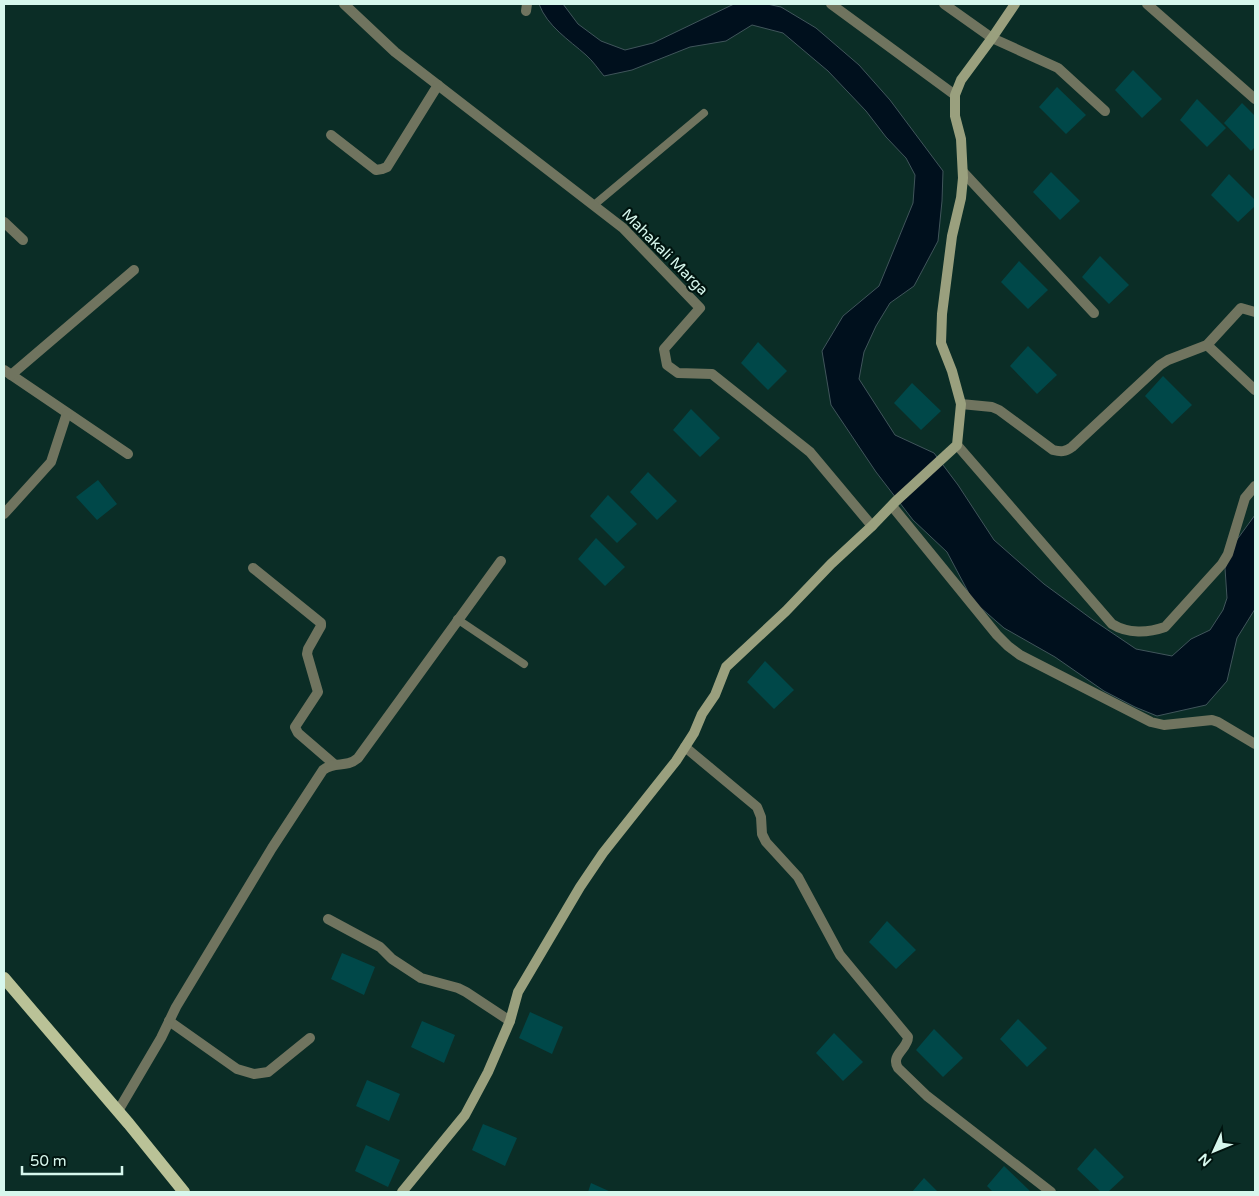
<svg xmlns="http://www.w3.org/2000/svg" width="1259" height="1196" font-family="'Varela Round',sans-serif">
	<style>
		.water { fill: #00101d; stroke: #40555b }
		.building { fill: #004849 }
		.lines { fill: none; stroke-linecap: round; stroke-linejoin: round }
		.service { stroke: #70745f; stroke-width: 8 }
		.minor { stroke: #70745f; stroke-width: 10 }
		.secondary { stroke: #9aa07e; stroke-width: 10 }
		.primary { stroke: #bac297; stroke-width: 12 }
		.labels { text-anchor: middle; stroke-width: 4.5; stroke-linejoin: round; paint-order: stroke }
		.street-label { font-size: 15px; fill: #d7f7ed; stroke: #00140f }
	</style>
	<rect width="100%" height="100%" fill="#0b2d26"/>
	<!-- water -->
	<path class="water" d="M 539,4 L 563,4 L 578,24 L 601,41 L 625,50 L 653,43 L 734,4 L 767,4 L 781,7 L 816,28 L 859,65 L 890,100 L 943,171 L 942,201 L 938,241 L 914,286 L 890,303 L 876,326 L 864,352 L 859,379 L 895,435 L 934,453 L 958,485 L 994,540 L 1044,584 L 1093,620 L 1136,649 L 1172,656 L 1191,639 L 1210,630 L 1223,610 L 1227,598 L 1225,568 L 1236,541 L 1255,515 L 1255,609 L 1237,638 L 1227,681 L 1206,705 L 1157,716 L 1135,707 L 1104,691 L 1055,657 L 1004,628 L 973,601 L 947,552 L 913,520 L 876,472 L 831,405 L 822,351 L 843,316 L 879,286 L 913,203 L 915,175 L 906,158 L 886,137 L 866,111 L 828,71 L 783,33 L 752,25 L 726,41 L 690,47 L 632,70 L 604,76 C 598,69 593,61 586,55 C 569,40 547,26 539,4 Z"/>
	<!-- building -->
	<g class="building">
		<polygon points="1133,70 1162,99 1142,118 1115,90"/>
		<polygon points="1057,87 1086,115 1066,134 1039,107"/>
		<polygon points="1197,99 1226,128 1207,147 1180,120"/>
		<polygon points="1242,103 1255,116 1255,147 1251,151 1224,123"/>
		<polygon points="1051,172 1080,201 1060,220 1033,192"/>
		<polygon points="1229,174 1255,200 1255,206 1238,222 1211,195"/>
		<polygon points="1100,256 1129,285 1109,304 1082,277"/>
		<polygon points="1019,261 1048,290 1028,309 1001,282"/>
		<polygon points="758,342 787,371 768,390 741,363"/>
		<polygon points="1028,346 1057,375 1037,394 1010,366"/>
		<polygon points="1163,376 1192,405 1172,424 1145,396"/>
		<polygon points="912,383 941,411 921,430 894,403"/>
		<polygon points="691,409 720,438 700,457 673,430"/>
		<polygon points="648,472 677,501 657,520 630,492"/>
		<polygon points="98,480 117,504 97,520 76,497"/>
		<polygon points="608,495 637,524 617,543 590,516"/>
		<polygon points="596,538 625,567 605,586 578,559"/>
		<polygon points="765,661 794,690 774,709 747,682"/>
		<polygon points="887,921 916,950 896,969 869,942"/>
		<polygon points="342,953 375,967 364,995 331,979"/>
		<polygon points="530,1012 563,1027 552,1054 519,1038"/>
		<polygon points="1018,1019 1047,1048 1027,1067 1000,1039"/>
		<polygon points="422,1021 455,1035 444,1063 411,1047"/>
		<polygon points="934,1029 963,1058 943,1077 916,1050"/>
		<polygon points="834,1033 863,1062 843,1081 816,1053"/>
		<polygon points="367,1080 400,1094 389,1121 356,1106"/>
		<polygon points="483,1124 517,1138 505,1166 472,1150"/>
		<polygon points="366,1145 400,1160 388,1187 355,1171"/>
		<polygon points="1095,1148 1124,1177 1108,1192 1101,1192 1077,1169"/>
		<polygon points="1004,1166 1031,1192 993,1192 987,1186"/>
		<polygon points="924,1178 938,1192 912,1192"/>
		<polygon points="591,1183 611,1192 588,1192"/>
	</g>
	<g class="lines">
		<!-- service -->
		<g class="service">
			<polyline points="594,205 704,113"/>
			<polyline points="457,619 524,664"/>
		</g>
		<!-- minor -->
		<g class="minor">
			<polyline points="344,4 395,52 623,228 700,308 664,349 667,365 678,373 712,374 810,452 872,526"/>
			<polyline points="831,4 955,95"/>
			<polyline points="944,4 992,38 1058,68 1105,111"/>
			<polyline points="1147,4 1255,99"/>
			<polyline points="526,11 527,4"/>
			<polyline points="331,135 376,170 382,169 387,167 438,85"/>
			<polyline points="963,172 1094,313"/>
			<polyline points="4,222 23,240"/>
			<polyline points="1207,345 1255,390"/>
			<polyline points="4,370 128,454"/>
			<polyline points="11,375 134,270"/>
			<path d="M 961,404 L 992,407 L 999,410 L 1053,450 C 1061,452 1065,452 1072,447 L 1160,365 L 1168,360 L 1207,345 L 1241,308 L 1255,312"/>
			<path d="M 957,445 L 1112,624 C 1128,634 1148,633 1165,627 L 1222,564 L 1228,554 L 1245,498 L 1255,486"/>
			<polyline points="892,506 997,635 1008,646 1020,655 1151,722 1164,725 1212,720 1218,722 1255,744"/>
			<polyline points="4,514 51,462 67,413"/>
			<polyline points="253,568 321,623 321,626 308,649 307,654 318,692 295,727 298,733 334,764"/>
			<path d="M 685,747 L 757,807 L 761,817 L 762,834 L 766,842 L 798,877 L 840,955 L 908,1037 C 908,1049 890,1055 898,1068 L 927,1096 L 1051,1192"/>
			<polyline points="328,919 380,947 392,959 421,978 458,988 466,992 510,1021"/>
			<polyline points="169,1021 237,1069 254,1074 268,1072 310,1038"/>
			<path d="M 118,1111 L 161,1038 L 176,1007 L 272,848 L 323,770 C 336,760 345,769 358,758 L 501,561"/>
		</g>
		<!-- secondary -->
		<polyline class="secondary" points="402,1192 465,1115 488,1072 510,1021 518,992 580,887 603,853 676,761 694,733 702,714 715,695 726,667 786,611 831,564 872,526 896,501 957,445 961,404 952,371 941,343 942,314 952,236 961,198 963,178 961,139 955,116 955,95 961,80 992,38 1015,4"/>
		<!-- primary -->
		<polyline class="primary" points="4,978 129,1124 184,1192"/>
	</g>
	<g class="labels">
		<!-- street labels -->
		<g class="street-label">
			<text transform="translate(665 252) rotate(45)" y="5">Mahakali Marga</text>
		</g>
	</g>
	<!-- border -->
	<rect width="1259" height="1196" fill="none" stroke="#d7f7ed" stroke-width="10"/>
	<!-- north arrow -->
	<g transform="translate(1214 1151) rotate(226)" stroke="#00140f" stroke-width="4" paint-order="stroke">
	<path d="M0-4L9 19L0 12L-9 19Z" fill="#d7f7ed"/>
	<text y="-8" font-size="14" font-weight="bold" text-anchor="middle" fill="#d7f7ed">N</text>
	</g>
	<!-- scale -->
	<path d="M22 1166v8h100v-8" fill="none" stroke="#d7f7ed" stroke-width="2.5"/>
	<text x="30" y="1166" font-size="15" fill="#d7f7ed" stroke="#00140f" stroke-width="4" paint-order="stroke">50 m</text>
</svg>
